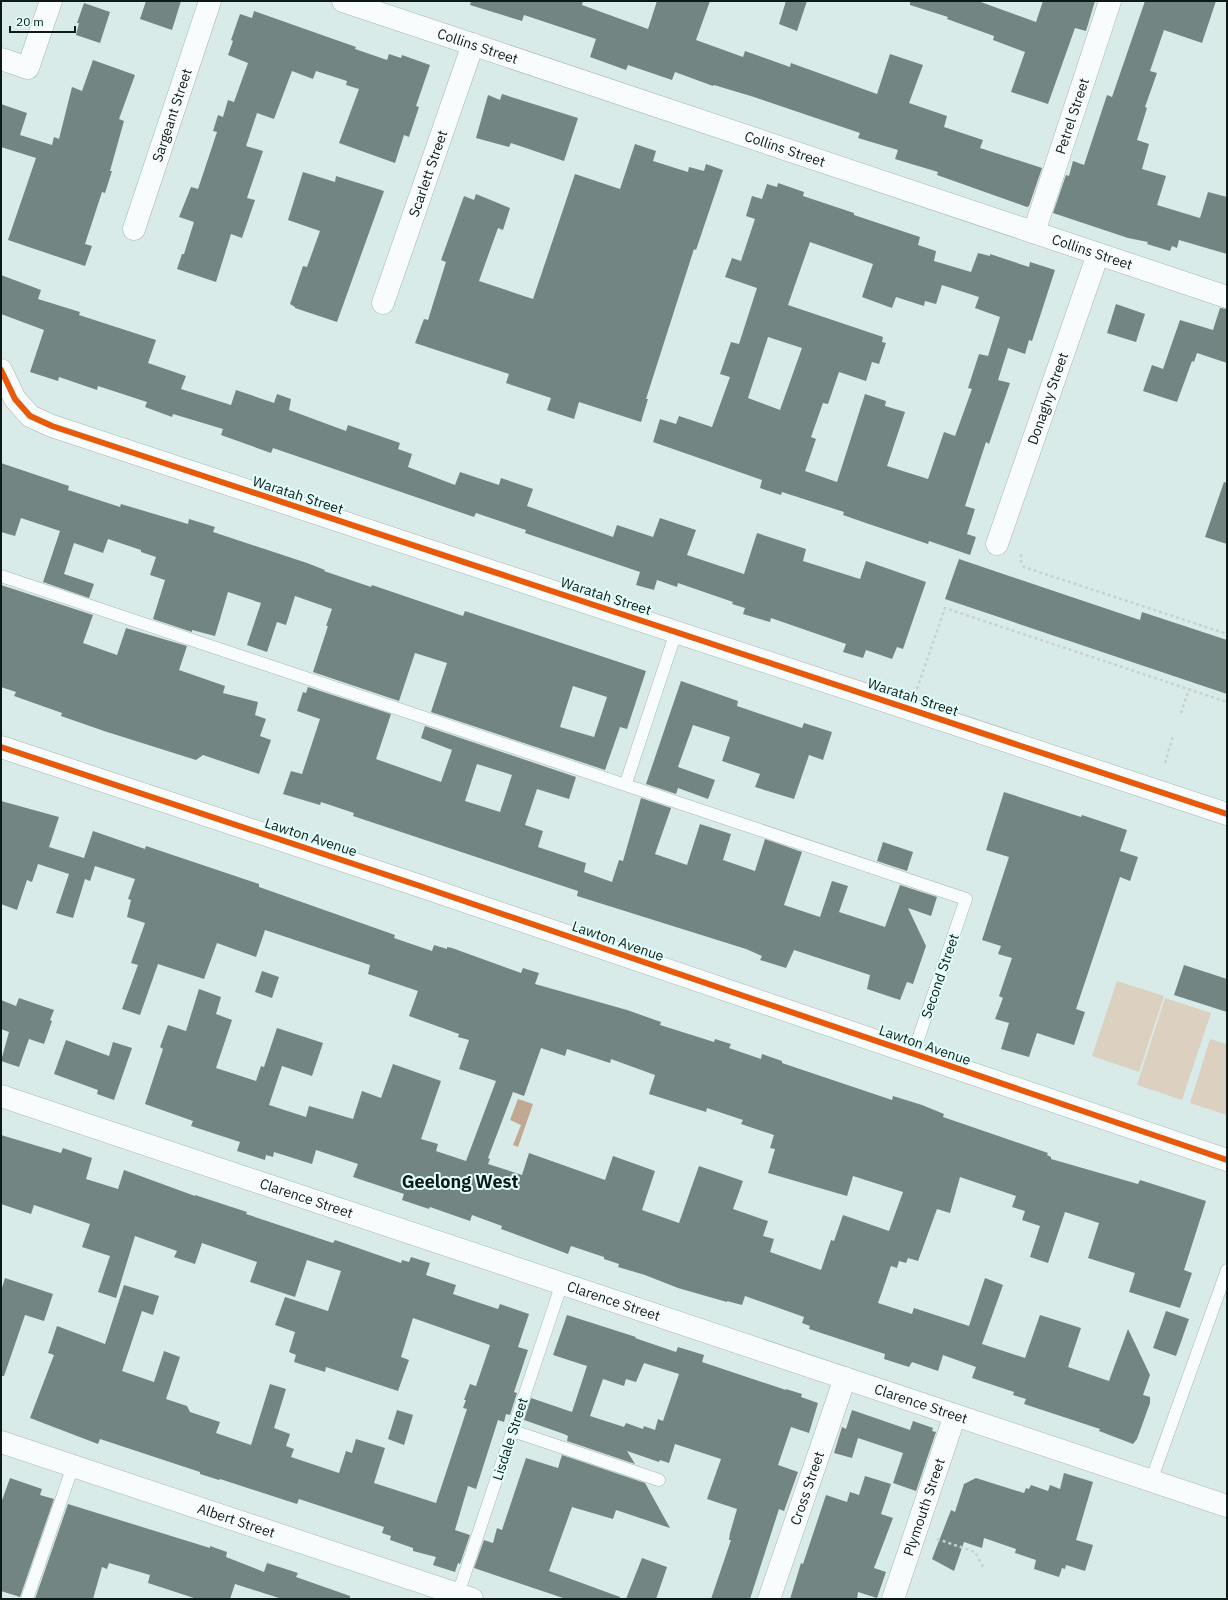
<svg xmlns="http://www.w3.org/2000/svg" width="1228" height="1600" font-family="'IBM Plex Sans',sans-serif">
	<style>
		.green { fill: #dcd0c1 }
		.water { fill: #c0a893 }
		.building { fill: #738583; fill-rule: evenodd }
		.lines { fill: none; stroke-linecap: round; stroke-linejoin: round }
		.service-casing { stroke: #a5b5b3; stroke-width: 13 }
		.minor-casing { stroke: #a5b5b3; stroke-width: 23 }
		.path { stroke: #cad1cf; stroke-width: 2.5; stroke-dasharray: 3 3; stroke-linecap: butt }
		.service { stroke: #f9fcfc; stroke-width: 12 }
		.minor { stroke: #f9fcfc; stroke-width: 22 }
		.cycleway-casing { stroke: #e2fefb; stroke-width: 8 }
		.cycleway { stroke: #e8590c; stroke-width: 6 }
		.labels { text-anchor: middle; stroke-width: 4; stroke-linejoin: round; paint-order: stroke }
		.street-label { font-size: 14px; fill: #0d1a18; stroke: #e2fefb }
		.district-label { font-size: 18px; font-weight: bold; fill: #0d1a18; stroke: #e2fefb }
	</style>
	<rect width="100%" height="100%" fill="#d8ebe8"/>
	<!-- green -->
	<g class="green">
		<polygon points="1117,981 1164,996 1139,1072 1092,1056"/>
		<polygon points="1165,998 1211,1013 1182,1100 1137,1085"/>
		<polygon points="1210,1039 1227,1044 1227,1115 1190,1103"/>
	</g>
	<!-- water -->
	<polygon class="water" points="518,1099 533,1104 518,1147 513,1145 521,1125 510,1120"/>
	<!-- building -->
	<g class="building">
		<polygon points="146,1 181,1 172,30 140,19"/>
		<polygon points="471,1 583,1 582,5 648,29 657,1 710,1 696,40 743,57 745,51 790,67 791,63 877,94 890,54 923,65 909,103 947,116 944,127 983,140 980,148 1042,168 1029,206 1027,207 937,175 938,172 895,159 898,150 858,138 860,133 754,97 714,85 713,86 675,72 672,80 628,65 626,70 590,57 596,39 524,15 522,21 470,5"/>
		<polygon points="786,1 807,1 797,31 779,24"/>
		<polygon points="910,1 978,1 1036,22 1043,1 1095,1 1086,31 1075,28 1048,104 1011,92 1025,52 993,40 994,36 947,19 948,17 910,5"/>
		<polygon points="1145,1 1216,1 1202,43 1164,30 1150,71 1157,73 1145,107 1147,108 1137,140 1149,144 1142,169 1166,176 1157,205 1200,218 1208,192 1227,197 1227,254 1179,240 1177,248 1172,246 1170,251 1147,244 1148,242 1128,238 1053,213 1066,175 1069,176 1073,161 1084,165 1107,95 1112,97"/>
		<polygon points="84,3 110,12 100,43 76,35 79,23 77,23"/>
		<polygon points="254,11 356,47 355,49 387,60 389,54 401,58 402,55 430,65 416,106 419,107 409,137 404,135 395,163 339,143 359,89 346,85 347,81 316,71 313,79 292,71 274,119 257,113 246,146 263,151 247,198 255,200 242,238 231,234 216,282 177,269 182,254 184,254 194,222 179,217 191,187 198,189 217,132 213,131 218,115 223,117 228,100 234,102 248,63 228,55 233,41 231,40 240,14 252,18"/>
		<polygon points="93,60 135,75 119,119 124,121 110,171 112,171 105,193 102,192 85,244 92,246 85,266 8,240 36,158 1,147 1,104 27,113 20,135 52,145 54,137 59,139 72,87 82,91"/>
		<polygon points="502,94 578,118 564,161 511,143 509,147 476,138 488,95 500,100"/>
		<polygon points="635,144 656,151 653,161 688,172 689,167 704,171 706,164 723,170 696,250 694,249 646,399 648,399 641,422 579,402 574,419 547,410 551,398 506,383 509,374 415,343 424,319 428,320 446,262 441,260 464,196 474,200 476,194 510,208 503,230 498,228 479,281 533,299 575,174 620,189"/>
		<polygon points="303,172 335,182 336,176 384,191 337,322 295,308 295,307 290,304 303,266 307,267 320,231 288,220"/>
		<path d="M 778,183 L 804,192 L 803,196 L 854,213 L 854,215 L 920,237 L 918,245 L 936,251 L 934,261 L 971,272 L 978,253 L 990,256 L 990,254 L 1029,267 L 1030,262 L 1055,270 L 1032,341 L 1029,340 L 1025,354 L 1008,348 L 998,380 L 1010,383 L 989,444 L 986,442 L 965,506 L 975,509 L 967,534 L 976,537 L 970,555 L 929,541 L 928,544 L 863,522 L 843,515 L 844,512 L 782,492 L 781,495 L 760,488 L 762,480 L 653,442 L 660,419 L 676,424 L 679,416 L 712,427 L 730,377 L 720,374 L 731,342 L 739,344 L 757,288 L 725,277 L 732,258 L 741,261 L 755,219 L 746,216 L 752,196 L 762,199 L 767,184 L 777,187 ZM 810,242 L 873,264 L 862,297 L 892,308 L 896,297 L 924,306 L 925,301 L 936,304 L 942,285 L 979,297 L 975,308 L 1000,317 L 988,356 L 979,354 L 968,388 L 972,389 L 955,436 L 944,432 L 928,479 L 887,466 L 905,412 L 885,406 L 886,401 L 865,394 L 837,482 L 805,471 L 816,439 L 811,437 L 823,403 L 828,404 L 839,372 L 866,381 L 872,362 L 879,364 L 886,343 L 882,342 L 883,337 L 788,305 ZM 768,337 L 802,348 L 780,410 L 748,398 Z"/>
		<polygon points="1,275 41,290 38,299 80,312 79,315 156,340 148,363 186,376 181,389 231,405 236,390 274,403 277,394 291,399 289,410 300,414 346,431 348,425 400,443 398,449 412,454 408,467 455,485 460,472 499,485 501,478 533,489 527,506 613,537 617,525 653,537 660,518 696,530 687,555 744,574 757,533 806,549 803,561 860,579 866,561 926,582 903,649 897,647 892,659 866,650 863,658 843,652 846,644 771,618 770,622 743,614 745,608 732,604 733,602 678,583 677,587 657,580 654,590 636,585 640,572 525,533 526,530 476,513 474,517 436,504 273,448 271,453 221,435 223,429 173,414 172,417 145,407 147,402 98,386 97,390 59,377 58,381 30,372 44,330 1,314"/>
		<polygon points="1116,304 1145,314 1136,342 1107,333"/>
		<polygon points="1220,308 1227,309 1227,363 1197,353 1194,362 1192,361 1177,402 1143,391 1152,365 1163,369 1180,320 1213,330"/>
		<path d="M 1,463 L 69,486 L 68,490 L 120,507 L 121,504 L 188,524 L 189,519 L 215,527 L 213,532 L 307,563 L 325,570 L 324,571 L 371,587 L 372,585 L 463,616 L 465,611 L 646,671 L 627,729 L 620,727 L 605,770 L 431,712 L 447,663 L 415,653 L 399,701 L 313,672 L 328,626 L 326,626 L 332,609 L 295,596 L 286,625 L 277,622 L 267,652 L 247,645 L 261,603 L 228,592 L 215,636 L 192,630 L 192,632 L 153,619 L 165,580 L 150,575 L 156,557 L 141,552 L 141,550 L 108,539 L 103,553 L 74,543 L 64,574 L 94,584 L 89,598 L 43,582 L 60,531 L 21,518 L 15,536 L 1,532 ZM 573,686 L 607,697 L 594,737 L 560,727 Z"/>
		<polygon points="1224,482 1227,483 1227,544 1205,537"/>
		<polygon points="959,559 1140,620 1142,612 1227,640 1227,694 945,599"/>
		<polygon points="1,585 93,615 83,643 117,655 126,628 187,646 179,670 225,686 223,693 258,702 255,715 266,719 260,736 271,740 259,774 203,755 196,760 104,731 61,716 62,713 14,696 16,692 1,687"/>
		<polygon points="681,681 738,701 737,706 802,728 804,723 832,732 823,760 809,755 794,799 755,787 760,774 722,761 730,737 693,725 678,767 715,780 708,799 678,788 676,794 646,784"/>
		<path d="M 308,687 L 391,714 L 376,759 L 441,782 L 452,750 L 421,738 L 425,726 L 576,777 L 569,799 L 537,789 L 525,825 L 543,831 L 538,847 L 586,863 L 584,872 L 612,882 L 619,860 L 623,861 L 641,798 L 671,808 L 655,854 L 687,865 L 700,824 L 731,834 L 723,860 L 755,871 L 765,839 L 802,852 L 784,905 L 820,917 L 832,881 L 848,886 L 839,912 L 885,927 L 900,885 L 937,897 L 931,916 L 908,908 L 926,946 L 913,984 L 907,982 L 900,1000 L 867,989 L 870,975 L 794,950 L 786,968 L 760,960 L 762,956 L 746,949 L 577,896 L 578,891 L 353,816 L 354,813 L 321,802 L 320,805 L 283,794 L 291,771 L 302,774 L 320,719 L 297,711 L 303,692 L 306,693 ZM 477,764 L 512,775 L 500,812 L 465,801 Z"/>
		<polygon points="1004,792 1081,817 1082,815 1127,830 1120,851 1138,857 1130,881 1120,877 1076,1009 1085,1012 1074,1045 1037,1033 1029,1057 1001,1049 1009,1023 995,1019 1003,998 999,996 1012,958 998,954 1001,946 982,940 1009,857 986,850"/>
		<path d="M 1,801 L 59,817 L 49,847 L 84,858 L 93,831 L 145,849 L 146,846 L 253,882 L 259,884 L 259,887 L 279,894 L 395,935 L 394,938 L 432,951 L 434,945 L 447,949 L 447,947 L 452,948 L 521,973 L 523,968 L 539,973 L 535,984 L 627,1010 L 661,1022 L 660,1025 L 714,1042 L 715,1039 L 731,1044 L 729,1048 L 761,1059 L 762,1054 L 782,1061 L 782,1063 L 892,1100 L 893,1096 L 922,1105 L 944,1114 L 943,1117 L 1048,1153 L 1047,1155 L 1051,1157 L 1051,1159 L 1138,1184 L 1140,1180 L 1206,1201 L 1184,1270 L 1192,1273 L 1180,1308 L 1129,1292 L 1135,1273 L 1088,1258 L 1099,1223 L 1065,1212 L 1048,1263 L 1030,1257 L 1040,1226 L 1022,1220 L 1025,1211 L 1012,1207 L 1016,1196 L 960,1177 L 950,1213 L 937,1209 L 918,1261 L 908,1258 L 906,1263 L 899,1261 L 897,1268 L 891,1266 L 878,1303 L 912,1314 L 914,1308 L 969,1326 L 985,1278 L 1003,1285 L 982,1344 L 1025,1358 L 1040,1315 L 1081,1328 L 1068,1367 L 1109,1381 L 1128,1329 L 1150,1375 L 1143,1395 L 1150,1397 L 1150,1403 L 1137,1439 L 1133,1444 L 1099,1431 L 1100,1429 L 1024,1404 L 1026,1399 L 1013,1395 L 1014,1392 L 972,1378 L 976,1367 L 943,1355 L 938,1371 L 912,1362 L 909,1367 L 884,1359 L 885,1354 L 809,1329 L 810,1326 L 802,1323 L 804,1317 L 745,1296 L 742,1305 L 727,1301 L 727,1302 L 678,1288 L 645,1275 L 618,1267 L 619,1264 L 604,1259 L 604,1257 L 571,1246 L 568,1254 L 501,1229 L 502,1226 L 472,1215 L 470,1221 L 430,1207 L 429,1209 L 402,1200 L 404,1194 L 353,1177 L 358,1164 L 316,1150 L 312,1164 L 274,1152 L 273,1157 L 266,1155 L 265,1160 L 237,1151 L 240,1142 L 191,1126 L 193,1121 L 145,1104 L 163,1049 L 160,1047 L 168,1025 L 186,1031 L 199,989 L 221,997 L 216,1014 L 232,1020 L 216,1068 L 256,1081 L 261,1066 L 264,1067 L 277,1028 L 323,1043 L 312,1076 L 282,1066 L 269,1105 L 306,1117 L 309,1106 L 353,1119 L 362,1091 L 381,1098 L 393,1064 L 441,1081 L 421,1139 L 438,1144 L 436,1151 L 466,1161 L 496,1081 L 459,1069 L 469,1040 L 458,1037 L 459,1034 L 409,1016 L 418,991 L 368,974 L 370,965 L 265,930 L 256,957 L 217,943 L 204,979 L 158,964 L 140,1015 L 122,1009 L 138,965 L 131,963 L 145,923 L 127,917 L 131,900 L 128,899 L 135,879 L 95,866 L 90,881 L 85,879 L 73,918 L 56,913 L 69,874 L 38,864 L 32,882 L 27,880 L 17,910 L 1,904 ZM 541,1048 L 565,1056 L 567,1049 L 610,1063 L 611,1059 L 655,1075 L 649,1094 L 706,1112 L 707,1108 L 743,1120 L 741,1124 L 774,1135 L 770,1148 L 775,1149 L 768,1173 L 847,1196 L 853,1176 L 903,1192 L 889,1231 L 843,1215 L 834,1241 L 831,1240 L 821,1270 L 770,1252 L 774,1239 L 763,1236 L 768,1221 L 733,1209 L 743,1181 L 699,1166 L 679,1223 L 642,1210 L 655,1171 L 613,1156 L 605,1180 L 529,1153 L 522,1175 L 488,1164 L 490,1159 L 488,1158 L 513,1092 L 524,1096 Z"/>
		<polygon points="883,842 913,852 907,871 877,861"/>
		<polygon points="1184,965 1227,979 1227,1012 1174,995"/>
		<polygon points="262,971 279,977 272,998 255,992"/>
		<polygon points="19,998 54,1010 50,1020 52,1021 44,1044 29,1039 19,1067 1,1061 9,1032 1,1029 1,1000 16,1006"/>
		<polygon points="66,1040 109,1056 113,1042 132,1048 114,1100 97,1094 98,1090 54,1074"/>
		<polygon points="1,1135 61,1153 63,1148 92,1158 86,1179 118,1189 124,1170 195,1196 195,1195 247,1212 246,1214 333,1243 335,1240 401,1263 402,1260 409,1262 411,1257 430,1263 426,1275 456,1285 453,1294 498,1309 500,1304 529,1314 518,1347 528,1350 514,1392 517,1393 510,1415 506,1414 504,1422 498,1420 476,1489 468,1486 455,1530 470,1535 460,1564 458,1563 455,1572 433,1565 436,1557 413,1551 413,1548 390,1540 391,1536 382,1533 384,1527 299,1499 297,1504 220,1479 219,1480 200,1474 200,1472 100,1439 98,1444 30,1418 54,1355 48,1353 57,1326 105,1344 124,1285 159,1296 153,1315 142,1311 122,1371 154,1382 164,1351 180,1357 166,1399 187,1406 190,1412 220,1422 216,1433 251,1445 270,1384 286,1389 274,1428 290,1434 286,1446 294,1449 291,1457 339,1473 346,1451 352,1453 356,1439 385,1448 374,1483 436,1503 467,1409 463,1408 466,1400 464,1400 470,1384 476,1386 490,1345 413,1318 401,1357 409,1360 398,1391 326,1367 325,1372 294,1362 296,1355 289,1352 295,1332 275,1325 285,1297 328,1311 341,1271 307,1260 295,1297 250,1282 257,1262 202,1243 195,1264 174,1257 177,1251 135,1236 116,1298 98,1292 110,1256 82,1247 90,1224 34,1205 31,1214 1,1204"/>
		<polygon points="5,1278 53,1294 44,1321 25,1315 4,1376 1,1376 1,1291"/>
		<polygon points="1166,1311 1189,1319 1176,1356 1153,1348"/>
		<path d="M 567,1315 L 636,1337 L 635,1338 L 676,1352 L 678,1347 L 704,1355 L 702,1362 L 786,1390 L 786,1389 L 802,1394 L 801,1397 L 818,1403 L 809,1433 L 791,1427 L 778,1465 L 798,1472 L 784,1511 L 779,1509 L 750,1599 L 711,1599 L 731,1540 L 729,1540 L 730,1533 L 737,1509 L 707,1499 L 721,1459 L 675,1444 L 669,1463 L 660,1460 L 659,1462 L 627,1451 L 635,1464 L 567,1441 L 568,1436 L 564,1434 L 524,1420 L 531,1398 L 572,1412 L 587,1366 L 553,1355 ZM 644,1363 L 679,1374 L 663,1421 L 658,1419 L 655,1430 L 644,1426 L 643,1429 L 626,1423 L 624,1427 L 590,1416 L 603,1379 L 624,1386 L 626,1379 L 636,1382 Z"/>
		<polygon points="397,1410 413,1415 404,1445 388,1439"/>
		<polygon points="852,1410 910,1430 913,1421 933,1428 932,1431 936,1432 916,1491 893,1483 903,1453 858,1438 852,1458 834,1453 842,1427 846,1429"/>
		<polygon points="562,1455 645,1483 670,1528 616,1510 613,1519 572,1507 549,1571 620,1597 620,1599 566,1599 474,1568 484,1540 493,1543 497,1528 502,1530 526,1458 558,1468"/>
		<polygon points="1064,1473 1093,1482 1076,1540 1093,1545 1085,1571 1066,1565 1065,1569 1062,1568 1059,1577 1034,1569 1036,1560 1015,1553 1016,1549 984,1538 982,1548 964,1542 954,1571 932,1559 951,1510 955,1512 964,1484 976,1478 1024,1493 1026,1488 1029,1489 1031,1485 1048,1491 1050,1485 1060,1489"/>
		<polygon points="865,1476 891,1484 881,1514 893,1518 874,1568 886,1572 877,1598 858,1592 857,1599 790,1599 801,1563 803,1564 826,1495 847,1502 850,1492 859,1495"/>
		<polygon points="10,1478 42,1489 40,1495 54,1499 20,1597 1,1591 1,1503"/>
		<polygon points="68,1504 210,1548 210,1546 227,1552 226,1557 264,1572 267,1563 298,1573 296,1577 350,1596 350,1599 282,1599 235,1584 230,1599 197,1599 148,1583 150,1575 109,1563 107,1569 102,1567 93,1599 35,1599"/>
		<polygon points="642,1558 667,1567 656,1599 626,1599"/>
	</g>
	<g class="lines">
		<!-- service casing -->
		<g class="service-casing">
			<g id="service">
				<polyline points="1,576 966,899 913,1054"/>
				<polyline points="626,783 676,632"/>
				<polyline points="513,1431 659,1480"/>
				<polyline points="1151,1481 1227,1270"/>
				<polyline points="458,1594 562,1283"/>
				<polyline points="27,1599 73,1466"/>
			</g>
		</g>
		<!-- minor casing -->
		<g class="minor-casing">
			<g id="minor">
				<path id="s1" d="M 343,1 L 1227,297"/>
				<polyline points="1,59 28,68 51,1"/>
				<path id="s2" d="M 134,229 L 210,1"/>
				<path id="s3" d="M 1034,232 L 1110,1"/>
				<path id="s4" d="M 383,303 L 473,44"/>
				<polyline points="1,370 15,399 30,416 52,426 1227,814"/>
				<path id="s5" d="M 997,544 L 1098,254"/>
				<polyline points="1,747 420,886 1227,1160"/>
				<path id="s6" d="M 1,1096 L 1227,1506"/>
				<path id="s7" d="M 1,1442 L 472,1599"/>
				<path id="s8" d="M 769,1599 L 845,1378"/>
				<path id="s9" d="M 893,1599 L 955,1415"/>
			</g>
		</g>
		<!-- path -->
		<g class="path">
			<polyline points="1021,554 1021,562 1024,567 1227,634"/>
			<polyline points="917,689 945,608 1227,702"/>
			<polyline points="1181,713 1189,689"/>
			<polyline points="1165,763 1173,736"/>
			<polyline points="937,1539 975,1552 983,1567"/>
		</g>
		<!-- service -->
		<use href="#service" class="service"/>
		<!-- minor -->
		<use href="#minor" class="minor"/>
		<!-- cycleway casing -->
		<g class="cycleway-casing">
			<g id="cycleway">
				<polyline points="1,370 15,399 30,416 52,426 1227,814"/>
				<polyline points="1,747 420,886 1227,1160"/>
			</g>
		</g>
		<!-- cycleway -->
		<use href="#cycleway" class="cycleway"/>
	</g>
	<g class="labels">
		<!-- street labels -->
		<g class="street-label">
			<text dy="5" stroke="none"><textPath href="#s1" startOffset="142">Collins Street</textPath></text>
			<text dy="5" stroke="none"><textPath href="#s2" startOffset="120">Sargeant Street</textPath></text>
			<text dy="5" stroke="none"><textPath href="#s3" startOffset="122">Petrel Street</textPath></text>
			<text dy="5" stroke="none"><textPath href="#s1" startOffset="466">Collins Street</textPath></text>
			<text dy="5" stroke="none"><textPath href="#s4" startOffset="137">Scarlett Street</textPath></text>
			<text dy="5" stroke="none"><textPath href="#s1" startOffset="790">Collins Street</textPath></text>
			<text dy="5" stroke="none"><textPath href="#s5" startOffset="154">Donaghy Street</textPath></text>
			<text transform="translate(298 495) rotate(18)" y="5">Waratah Street</text>
			<text transform="translate(606 596) rotate(18)" y="5">Waratah Street</text>
			<text transform="translate(913 697) rotate(18)" y="5">Waratah Street</text>
			<text transform="translate(311 837) rotate(18)" y="5">Lawton Avenue</text>
			<text transform="translate(618 941) rotate(19)" y="5">Lawton Avenue</text>
			<text transform="translate(940 976) rotate(-71)" y="5">Second Street</text>
			<text transform="translate(925 1045) rotate(19)" y="5">Lawton Avenue</text>
			<text dy="5" stroke="none"><textPath href="#s6" startOffset="322">Clarence Street</textPath></text>
			<text dy="5" stroke="none"><textPath href="#s6" startOffset="646">Clarence Street</textPath></text>
			<text dy="5" stroke="none"><textPath href="#s6" startOffset="970">Clarence Street</textPath></text>
			<text transform="translate(510 1439) rotate(-72)" y="5">Lisdale Street</text>
			<text dy="5" stroke="none"><textPath href="#s8" startOffset="117">Cross Street</textPath></text>
			<text dy="5" stroke="none"><textPath href="#s9" startOffset="97">Plymouth Street</textPath></text>
			<text dy="5" stroke="none"><textPath href="#s7" startOffset="248">Albert Street</textPath></text>
		</g>
		<!-- district labels -->
		<g class="district-label">
			<text x="460" y="1188">Geelong West</text>
		</g>
	</g>
	<!-- border -->
	<rect width="1228" height="1600" fill="none" stroke="#0d1a18" stroke-width="4"/>
	<!-- scale -->
	<path d="M10 26v6h65v-6" fill="none" stroke="#0d1a18" stroke-width="2"/>
	<text x="16" y="26" font-size="12" fill="#0d1a18" stroke="#e2fefb" stroke-width="3" paint-order="stroke">20 m</text>
</svg>
